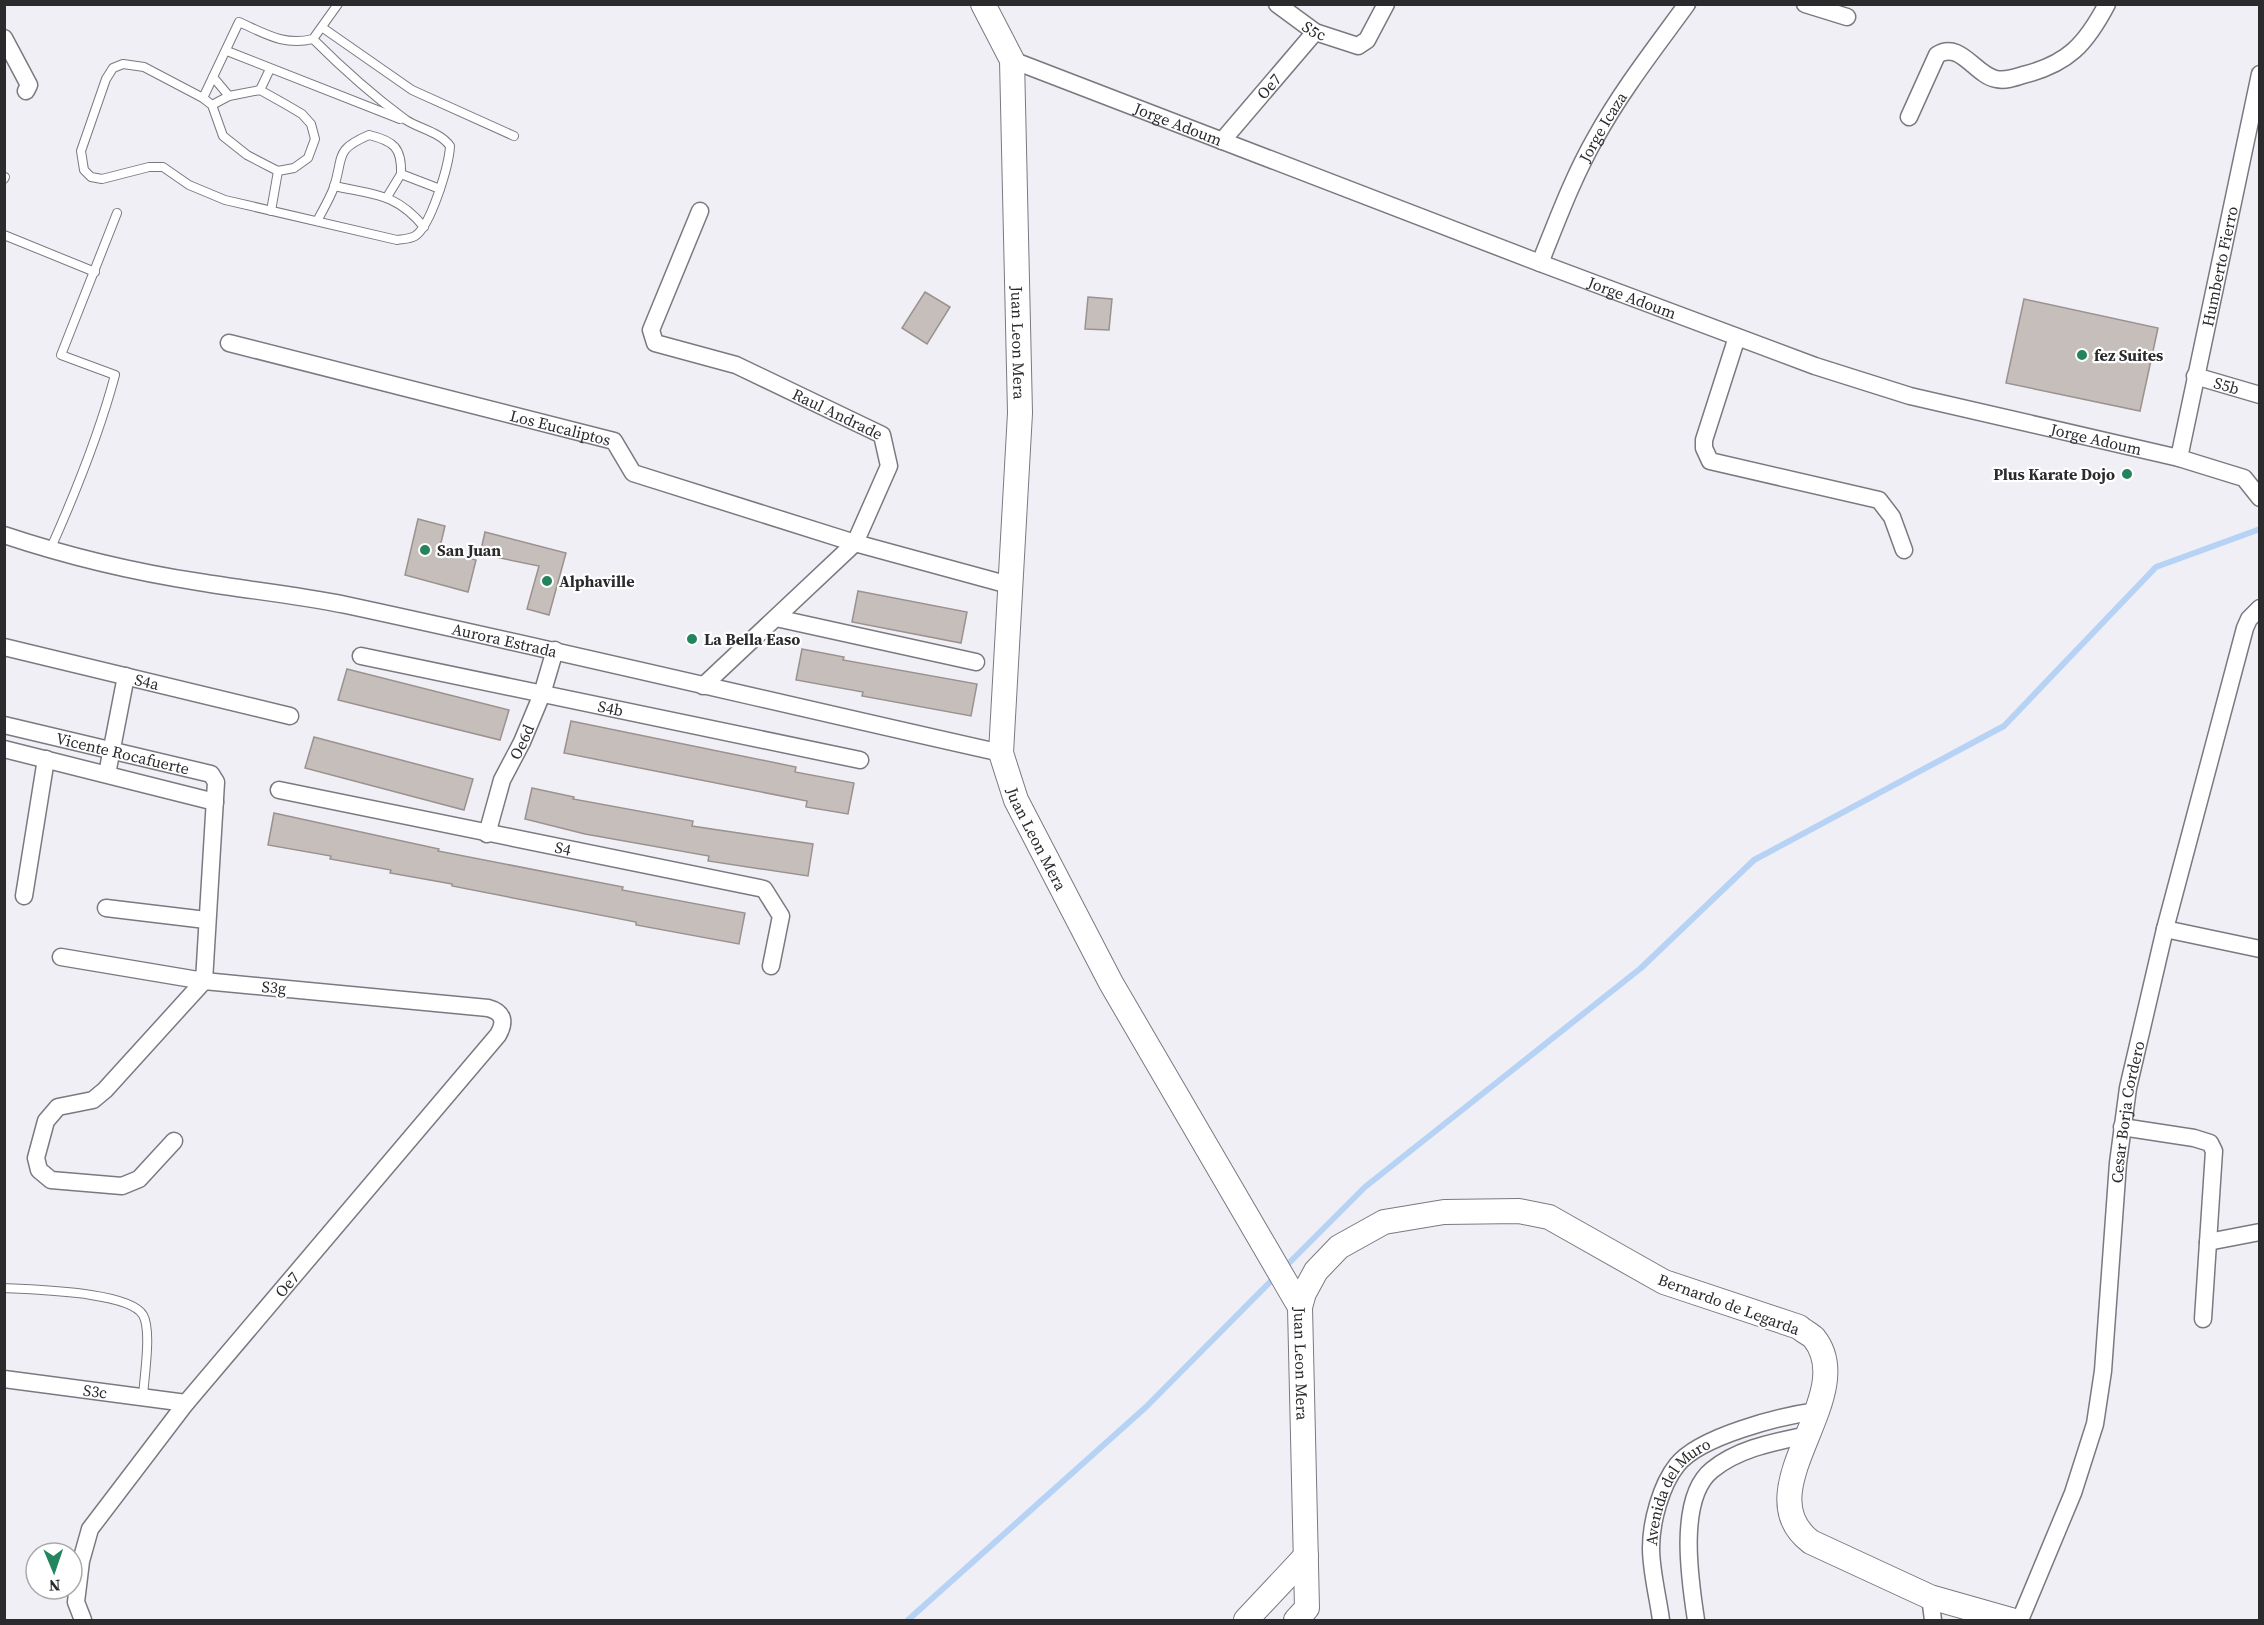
<svg xmlns="http://www.w3.org/2000/svg" width="2264" height="1625" font-family="'Source Serif 4',serif">
	<style>
		.lines { fill: none; stroke-linecap: round; stroke-linejoin: round }
		.stream { stroke: #b6d2f4; stroke-width: 6 }
		.building { fill: #c6beba; stroke: #9a928f; stroke-width: 1.5 }
		.lane-casing { stroke: #7b7980; stroke-width: 10 }
		.street-casing { stroke: #7b7980; stroke-width: 19 }
		.secondary-casing { stroke: #7b7980; stroke-width: 26 }
		.lane { stroke: #fff; stroke-width: 8 }
		.street { stroke: #fff; stroke-width: 16 }
		.secondary { stroke: #fff; stroke-width: 24 }
		.poi-dot { fill: #23845d; stroke: #fff; stroke-width: 2 }
		.labels { text-anchor: middle; stroke-width: 4.5; stroke-linejoin: round; paint-order: stroke }
		.street-label { font-size: 16px; fill: #2b2a2d; stroke: #fff }
		.poi-label { font-size: 16px; font-weight: bold; fill: #2b2a2d; stroke: #fff; text-anchor: start }
	</style>
	<rect width="100%" height="100%" fill="#f1eff6"/>
	<g class="lines">
		<!-- stream -->
		<g class="stream">
			<polyline points="1283,1269 1365,1187 1641,968 1754,860 2004,726 2156,567 2260,529"/>
			<polyline points="908,1620 1146,1407 1276,1276"/>
		</g>
	</g>
	<!-- building -->
	<g class="building">
		<polygon points="925,292 950,307 927,344 902,328"/>
		<polygon points="1088,297 1112,299 1109,330 1085,329"/>
		<polygon points="2024,299 2158,328 2140,411 2006,383"/>
		<polygon points="418,519 445,526 439,551 476,560 468,592 405,575"/>
		<polygon points="485,532 566,553 549,615 527,609 539,566 480,554"/>
		<polygon points="858,591 967,612 961,643 852,622"/>
		<polygon points="802,649 844,657 843,660 977,684 971,716 862,696 863,692 796,680"/>
		<polygon points="347,669 509,710 500,740 338,700"/>
		<polygon points="571,721 796,767 795,772 854,783 848,814 806,807 807,801 564,753"/>
		<polygon points="314,737 473,779 464,810 305,768"/>
		<polygon points="532,788 574,797 573,799 693,821 692,826 813,844 808,876 708,861 709,856 585,834 525,819"/>
		<polygon points="274,813 439,849 438,851 623,887 622,890 745,913 739,944 636,925 636,922 452,886 452,884 390,873 391,870 330,859 331,856 268,845"/>
	</g>
	<g class="lines">
		<!-- lane casing -->
		<g class="lane-casing">
			<g id="lane">
				<polyline points="323,28 412,90 514,136"/>
				<polyline points="227,51 400,119"/>
				<polyline points="213,77 229,96"/>
				<polyline points="260,90 270,69"/>
				<path d="M 203,98 L 239,22 C 266,34 284,46 313,39 L 338,4"/>
				<path d="M 212,105 L 229,96 L 260,90 L 285,104 L 302,114 L 311,124 L 315,139 L 308,158 L 294,168 L 278,171 L 270,167 L 247,155 L 223,136 L 212,105 L 203,98 L 144,67 L 123,64 L 113,68 L 106,79 L 81,151 L 84,170 L 91,177 L 102,179 L 149,167 L 163,167 L 189,185 L 225,200 L 397,240 C 403,239 410,239 415,236 C 431,226 449,165 450,146 C 440,132 420,129 406,120 C 372,95 343,69 313,39"/>
				<polyline points="4,179 5,177"/>
				<path d="M 334,186 C 375,195 396,193 424,227"/>
				<polyline points="387,197 401,174"/>
				<polyline points="271,211 278,171"/>
				<path d="M 317,221 C 323,210 330,198 334,187 C 344,156 334,150 369,135 C 394,141 402,148 401,174 L 440,189"/>
				<polyline points="4,235 95,272"/>
				<path d="M 50,550 C 75,494 99,435 115,375 L 61,355 L 117,213"/>
				<path d="M 4,1288 C 31,1290 129,1291 143,1315 C 152,1331 144,1377 143,1397"/>
			</g>
		</g>
		<!-- street casing -->
		<g class="street-casing">
			<g id="street">
				<path id="s1" d="M 1277,4 L 1315,32 L 1358,46 L 1367,40 L 1386,4"/>
				<polyline points="1805,4 1847,17"/>
				<polyline points="4,38 29,85 26,91"/>
				<path id="s2" d="M 1012,60 L 1540,263 L 1815,366 L 1910,396 L 2179,458 L 2234,475 L 2244,478 L 2260,498"/>
				<path d="M 1909,117 L 1937,55 C 1960,40 1975,75 1996,79 C 2005,81 2014,78 2023,75 C 2068,64 2086,44 2107,4"/>
				<path id="s3" d="M 1222,141 L 1315,32"/>
				<path id="s4" d="M 700,211 L 651,330 L 655,343 L 736,365 L 882,435 L 889,466 L 855,543 L 703,686"/>
				<path id="s5" d="M 1540,263 C 1557,221 1573,177 1596,137 C 1622,90 1655,48 1687,4"/>
				<polyline points="1737,337 1704,440 1704,448 1710,461 1879,500 1892,517 1904,550"/>
				<path id="s6" d="M 229,343 L 614,441 L 633,473 L 855,543 L 1009,585"/>
				<path id="s7" d="M 2195,376 L 2260,395"/>
				<path id="s8" d="M 2179,458 L 2260,74"/>
				<path id="s9" d="M 4,535 C 67,556 134,572 199,582 C 247,590 297,595 346,605 C 565,652 782,704 1001,753"/>
				<polyline points="776,618 976,662"/>
				<path id="s10" d="M 4,647 L 290,716"/>
				<path id="s11" d="M 361,656 L 860,760"/>
				<path id="s12" d="M 4,725 L 211,774 L 216,782 L 204,981 L 61,957"/>
				<polyline points="4,749 215,802"/>
				<polyline points="107,774 126,676"/>
				<path id="s13" d="M 279,790 L 764,889 L 781,916 L 771,966"/>
				<path id="s14" d="M 487,834 L 502,780 L 522,742 L 542,694 L 555,650"/>
				<polyline points="24,896 46,759"/>
				<polyline points="106,908 206,920"/>
				<polyline points="2165,929 2260,949"/>
				<polyline points="2122,1127 2194,1138 2210,1143 2214,1151 2203,1319"/>
				<polyline points="2208,1242 2260,1232"/>
				<path id="s15" d="M 4,1379 L 186,1403"/>
				<polyline points="1930,1597 1933,1620"/>
				<path id="s16" d="M 83,1620 L 76,1602 L 81,1561 L 90,1529 L 186,1403 L 498,1035 C 506,1021 503,1012 488,1008 L 204,981 L 105,1090 L 93,1100 L 58,1107 L 46,1121 L 36,1158 L 39,1170 L 51,1180 L 122,1186 L 139,1179 L 174,1141"/>
				<path id="s17" d="M 1661,1620 C 1658,1597 1651,1571 1651,1548 C 1651,1522 1661,1485 1677,1465 C 1700,1436 1781,1416 1817,1411"/>
				<path d="M 1696,1620 C 1690,1581 1677,1498 1712,1470 C 1739,1448 1775,1442 1807,1435"/>
				<path id="s18" d="M 2020,1620 L 2073,1493 L 2095,1424 L 2103,1371 L 2118,1163 L 2128,1088 L 2165,929 L 2245,628 L 2249,619 L 2260,608"/>
			</g>
		</g>
		<!-- secondary casing -->
		<g class="secondary-casing">
			<g id="secondary">
				<path id="s19" d="M 983,4 L 1012,60 L 1020,413 L 1001,753 L 1016,800 L 1111,983 L 1300,1307 L 1307,1608 L 1296,1620"/>
				<path d="M 1300,1307 L 1304,1293 L 1316,1271 L 1339,1247 L 1384,1222 L 1444,1212 L 1519,1211 L 1549,1217 L 1664,1282 L 1799,1327 C 1803,1331 1810,1334 1814,1338 C 1861,1396 1743,1491 1811,1542 L 1930,1597 L 2011,1620"/>
				<polyline points="1246,1620 1306,1556"/>
			</g>
		</g>
		<!-- lane -->
		<use href="#lane" class="lane"/>
		<!-- street -->
		<use href="#street" class="street"/>
		<!-- secondary -->
		<use href="#secondary" class="secondary"/>
	</g>
	<!-- markers -->
	<g class="poi-dot">
		<circle cx="2082" cy="355" r="6"/>
		<circle cx="2127" cy="474" r="6"/>
		<circle cx="425" cy="550" r="6"/>
		<circle cx="547" cy="581" r="6"/>
		<circle cx="692" cy="639" r="6"/>
	</g>
	<g class="labels">
		<!-- street labels -->
		<g class="street-label">
			<text dy="6" stroke="none"><textPath href="#s1" startOffset="46">S5c</textPath></text>
			<text dy="6" stroke="none"><textPath href="#s3" startOffset="72">Oe7</textPath></text>
			<text dy="6" stroke="none"><textPath href="#s2" startOffset="178">Jorge Adoum</textPath></text>
			<text dy="6" stroke="none"><textPath href="#s5" startOffset="150">Jorge Icaza</textPath></text>
			<text dy="6" stroke="none"><textPath href="#s8" startOffset="196">Humberto Fierro</textPath></text>
			<text dy="6" stroke="none"><textPath href="#s2" startOffset="664">Jorge Adoum</textPath></text>
			<text dy="6" stroke="none"><textPath href="#s19" startOffset="346">Juan Leon Mera</textPath></text>
			<text dy="6" stroke="none"><textPath href="#s7" startOffset="33">S5b</textPath></text>
			<text dy="6" stroke="none"><textPath href="#s4" startOffset="339">Raul Andrade</textPath></text>
			<text dy="6" stroke="none"><textPath href="#s6" startOffset="342">Los Eucaliptos</textPath></text>
			<text dy="6" stroke="none"><textPath href="#s2" startOffset="1150">Jorge Adoum</textPath></text>
			<text dy="6" stroke="none"><textPath href="#s9" startOffset="512">Aurora Estrada</textPath></text>
			<text dy="6" stroke="none"><textPath href="#s10" startOffset="147">S4a</textPath></text>
			<text dy="6" stroke="none"><textPath href="#s11" startOffset="255">S4b</textPath></text>
			<text dy="6" stroke="none"><textPath href="#s14" startOffset="99">Oe6d</textPath></text>
			<text dy="6" stroke="none"><textPath href="#s12" startOffset="122">Vicente Rocafuerte</textPath></text>
			<text dy="6" stroke="none"><textPath href="#s19" startOffset="850">Juan Leon Mera</textPath></text>
			<text dy="6" stroke="none"><textPath href="#s13" startOffset="290">S4</textPath></text>
			<text transform="translate(274 987) rotate(5)" y="6">S3g</text>
			<text dy="6" stroke="none"><textPath href="#s18" startOffset="524">Cesar Borja Cordero</textPath></text>
			<text dy="6" stroke="none"><textPath href="#s16" startOffset="408">Oe7</textPath></text>
			<text transform="translate(1729 1304) rotate(20)" y="6">Bernardo de Legarda</text>
			<text dy="6" stroke="none"><textPath href="#s19" startOffset="1444">Juan Leon Mera</textPath></text>
			<text dy="6" stroke="none"><textPath href="#s15" startOffset="92">S3c</textPath></text>
			<text dy="6" stroke="none"><textPath href="#s17" startOffset="138">Avenida del Muro</textPath></text>
		</g>
		<!-- poi labels -->
		<g class="poi-label">
			<text x="2094" y="361">fez Suites</text>
			<text x="2115" y="480" text-anchor="end">Plus Karate Dojo</text>
			<text x="437" y="556">San Juan</text>
			<text x="559" y="587">Alphaville</text>
			<text x="704" y="645">La Bella Easo</text>
		</g>
	</g>
	<!-- border -->
	<rect width="2264" height="1625" fill="none" stroke="#2b2a2d" stroke-width="12"/>
	<!-- north arrow -->
	<g transform="translate(54 1571) rotate(178)"><circle r="28" fill="#ffffff" stroke="#aaaaab" stroke-width="1.5"/>
	<path d="M0-4.5L10 22L0 15L-10 22Z" fill="#23845d"/>
	<text y="-9" font-size="16" font-weight="bold" text-anchor="middle" fill="#2b2a2d">N</text>
	</g>
</svg>
